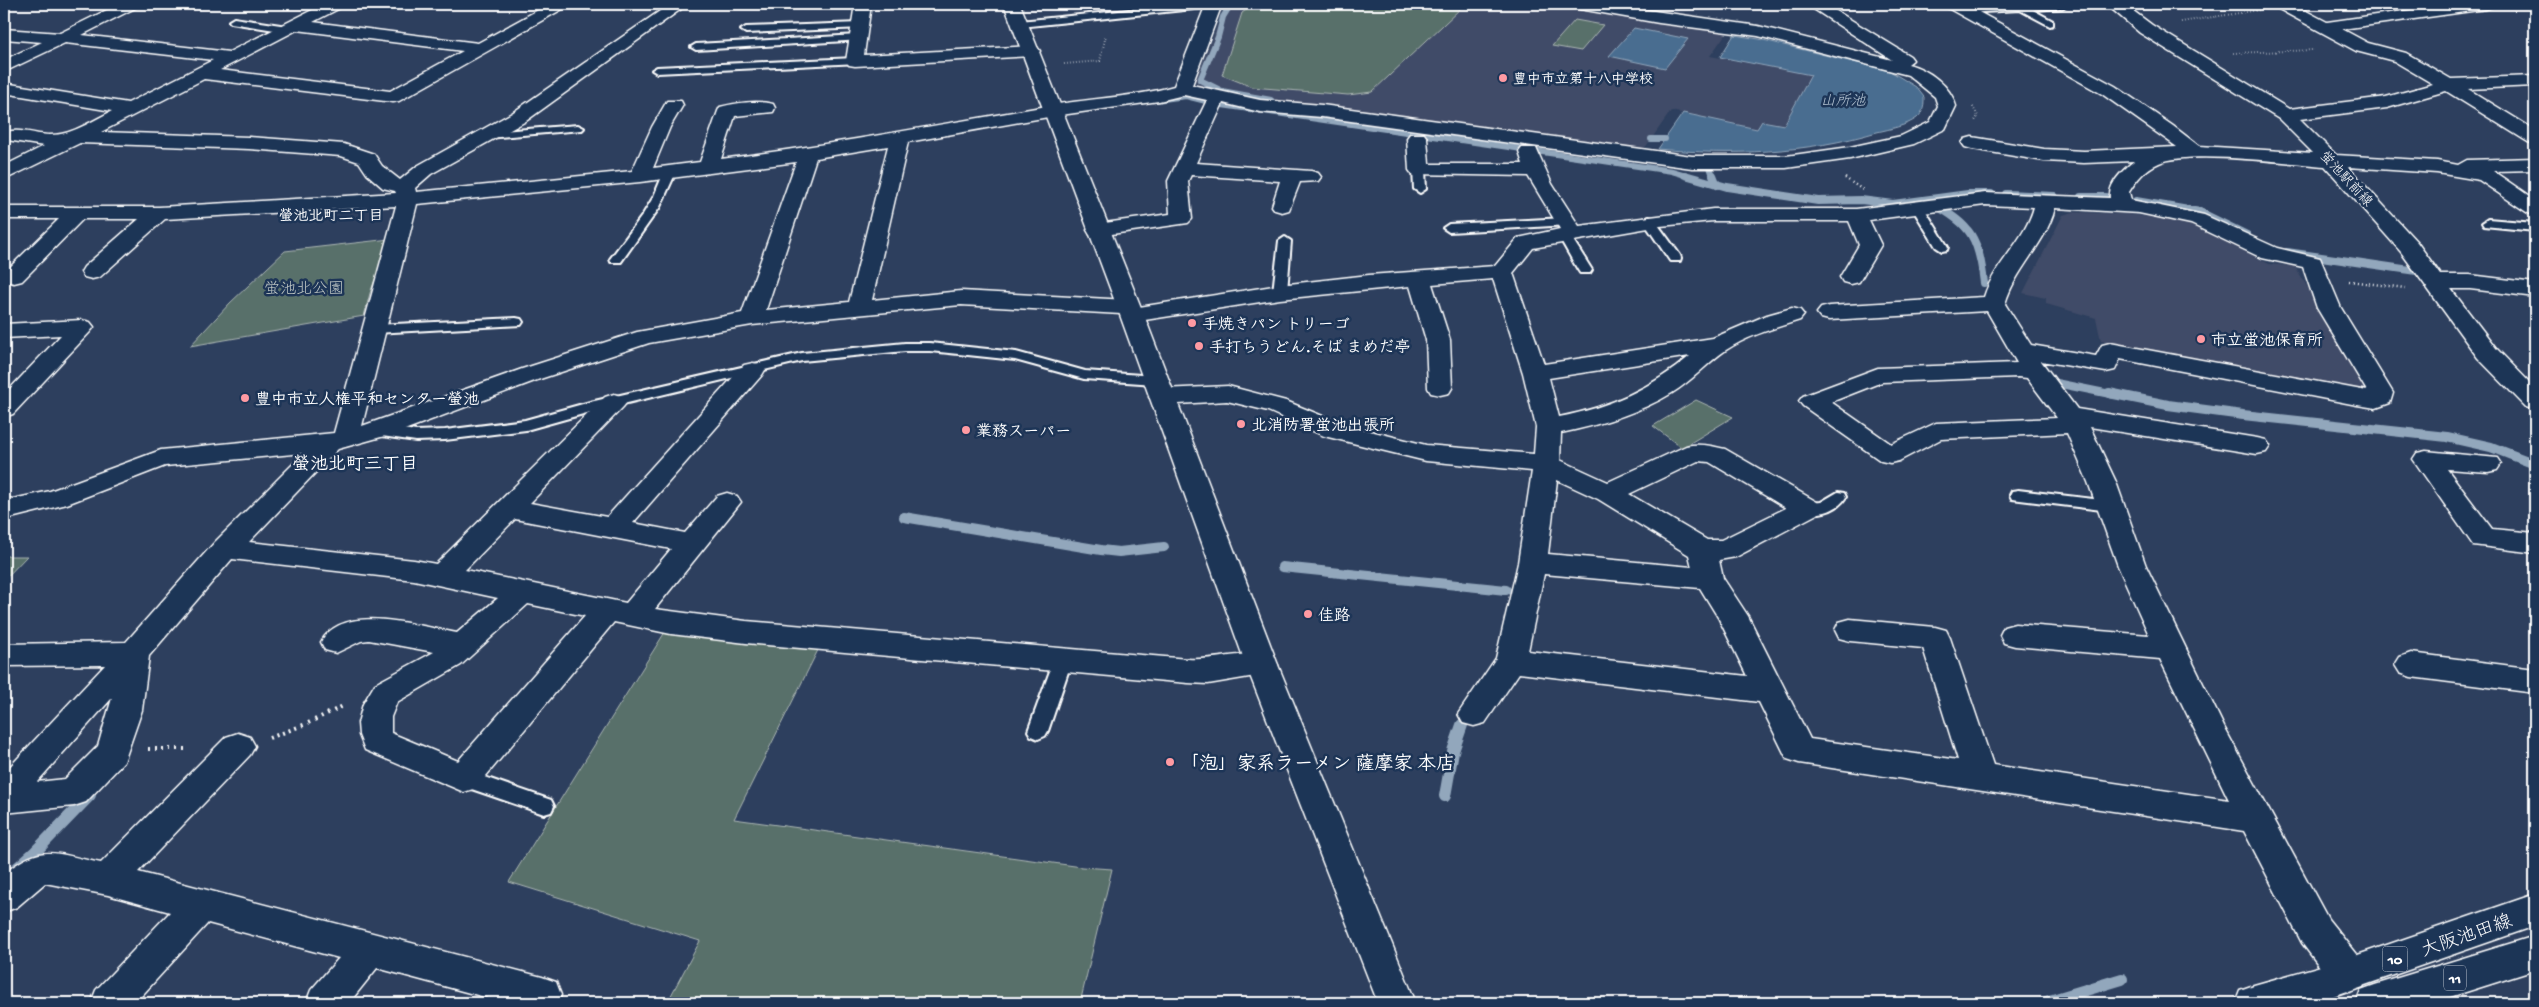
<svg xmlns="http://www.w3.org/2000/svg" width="2539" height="1007" font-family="'Gochi Hand','Klee One',sans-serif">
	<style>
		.built { fill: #404b67 }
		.green { fill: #596f6a; stroke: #acb7b4 }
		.water { fill: #496d90; stroke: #92a7bc }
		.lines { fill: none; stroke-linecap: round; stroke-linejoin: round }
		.stream-far3 { stroke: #92a7bc; stroke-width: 6 }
		.stream-far2 { stroke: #92a7bc; stroke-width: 8 }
		.stream-far1 { stroke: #92a7bc; stroke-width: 10 }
		.stream { stroke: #92a7bc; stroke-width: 12 }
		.lane-casing { stroke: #fff; stroke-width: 4 }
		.street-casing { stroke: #fff; stroke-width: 3 }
		.secondary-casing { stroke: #fff; stroke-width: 3 }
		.primary-casing { stroke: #fff; stroke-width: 3 }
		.highway-casing { stroke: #fff; stroke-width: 3 }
		.path-far2 { stroke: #fff; stroke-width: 2; stroke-dasharray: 0.5 2.5; stroke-linecap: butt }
		.path-far1 { stroke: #fff; stroke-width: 2.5; stroke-dasharray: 1 3; stroke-linecap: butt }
		.path { stroke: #fff; stroke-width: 4; stroke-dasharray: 2 5; stroke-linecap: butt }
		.lane { fill: #1d3557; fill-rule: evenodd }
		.street { fill: #1d3557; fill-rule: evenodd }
		.secondary { fill: #1d3557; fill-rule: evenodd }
		.primary { fill: #1d3557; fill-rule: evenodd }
		.highway { fill: #1d3557; fill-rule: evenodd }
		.poi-dot { fill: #ff9aa2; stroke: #1d3557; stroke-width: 2 }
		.labels { text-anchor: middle; stroke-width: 5; stroke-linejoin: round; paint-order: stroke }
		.far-poi-label { font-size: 14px; font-weight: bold; fill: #fff; stroke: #1d3557; text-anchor: start }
		.far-street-label { font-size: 14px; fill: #fff; stroke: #1d3557 }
		.far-water-label { font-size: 15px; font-style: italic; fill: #b6c5d3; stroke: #1d3557 }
		.far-neighbourhood-label { font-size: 15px; font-weight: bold; fill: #fff; stroke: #1d3557 }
		.shield { fill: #1d3557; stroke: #bbc2cd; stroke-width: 1 }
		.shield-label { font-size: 15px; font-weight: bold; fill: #fff }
		.park-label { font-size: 16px; fill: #bdc5c3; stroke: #1d3557 }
		.poi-label { font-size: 16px; font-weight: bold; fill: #fff; stroke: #1d3557; text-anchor: start }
		.neighbourhood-label { font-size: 18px; font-weight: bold; fill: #fff; stroke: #1d3557 }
		.near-poi-label { font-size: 19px; font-weight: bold; fill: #fff; stroke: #1d3557; text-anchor: start }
		.near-street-label { font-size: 19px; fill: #fff; stroke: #1d3557 }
	</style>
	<rect width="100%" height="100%" fill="#2d3f5e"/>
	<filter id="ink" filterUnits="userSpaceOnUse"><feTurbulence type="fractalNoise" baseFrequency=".02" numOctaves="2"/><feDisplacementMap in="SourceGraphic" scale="10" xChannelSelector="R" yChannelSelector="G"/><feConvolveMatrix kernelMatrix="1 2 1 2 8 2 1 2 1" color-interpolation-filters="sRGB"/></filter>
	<g filter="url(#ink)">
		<!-- built -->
		<g class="built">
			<polygon points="1226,4 1544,4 1727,32 1710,56 1811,75 1784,126 1762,121 1758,129 1671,111 1642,152 1265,102 1201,88 1195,81"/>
			<polygon points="2073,212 2128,214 2192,223 2269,264 2295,266 2365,384 2362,391 2101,341 2096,318 2046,304 2046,298 2023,293 2063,215"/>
		</g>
		<!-- green -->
		<g class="green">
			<polygon points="1254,4 1451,4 1461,8 1372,92 1348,95 1252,87 1222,75 1242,13"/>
			<polygon points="1575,20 1603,25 1581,51 1552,46"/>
			<polygon points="390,239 370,293 364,316 190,346 230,303 285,251"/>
			<polygon points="1696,400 1733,417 1682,448 1653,426"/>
			<polygon points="4,556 27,556 4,580"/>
			<polygon points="665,632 819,648 734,819 1082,867 1112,869 1080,1003 667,1003 700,941 509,882"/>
		</g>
		<!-- water -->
		<g class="water">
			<polygon points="1634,28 1688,39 1665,68 1609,56"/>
			<path d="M 1734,35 L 1759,39 L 1890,71 L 1916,87 L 1924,97 C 1924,105 1924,112 1917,118 C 1906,126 1890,129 1877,132 C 1807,153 1731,156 1658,149 L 1683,113 L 1757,129 L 1762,121 L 1784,125 L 1811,75 L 1720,57 Z"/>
		</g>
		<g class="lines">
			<!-- stream-far3 -->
			<g class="stream-far3">
				<polyline points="1231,4 1223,17 1218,37 1200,80 1222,91 1271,100"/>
				<polyline points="1156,100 1186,96 1206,101"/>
				<polyline points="1222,105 1672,171 1689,176"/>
				<polyline points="1651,139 1665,139"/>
				<polyline points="1710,167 1713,176"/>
			</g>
			<!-- stream-far2 -->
			<g class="stream-far2">
				<polyline points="1685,175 1727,187 1818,201 1861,200 1893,204 1968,194 1991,194"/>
				<polyline points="1713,175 1717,185"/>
				<polyline points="2006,194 2054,196"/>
				<polyline points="2081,197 2106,197"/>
				<polyline points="2136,201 2200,212 2247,235"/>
				<path d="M 1932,204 C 1972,224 1979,240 1984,283"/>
				<polyline points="2287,252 2417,271"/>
				<polyline points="2056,383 2115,395"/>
			</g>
			<!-- stream-far1 -->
			<g class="stream-far1">
				<polyline points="2109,393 2168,405 2243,415 2447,437 2491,447 2535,464"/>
				<polyline points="904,517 1101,550 1119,552 1164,547"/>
				<polyline points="1282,567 1506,590"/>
			</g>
			<!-- stream -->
			<g class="stream">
				<polyline points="1445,796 1453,751 1462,725"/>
				<polyline points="4,880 35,852 90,795"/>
				<polyline points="2043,1003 2122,979"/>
			</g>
			<!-- lane casing -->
			<g class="lane-casing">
				<g id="lane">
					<polygon points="1188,4 1218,4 1213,7 1020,27 1015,24 1020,21"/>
					<polygon points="2042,4 2067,5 2062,8 2033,10 2053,21 2053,25 2050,26 2020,10 1963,13 1958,10 1975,6"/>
					<polygon points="234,18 287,26 292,29 287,32 231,23 229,21"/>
					<polygon points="860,23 865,26 863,28 746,33 741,30 746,27"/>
					<polygon points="858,35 863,38 862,40 696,50 691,47 696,44"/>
					<polygon points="855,58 860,61 859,63 657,73 652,70 657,67"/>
					<polygon points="578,125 584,128 582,130 488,138 482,135 488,132"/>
					<polygon points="1419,166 1425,170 1426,189 1420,193 1414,189 1413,170"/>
					<polygon points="670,168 676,172 660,207 621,262 611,262 610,259 642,216 654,196 664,172"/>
					<polygon points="1918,204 1924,208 1948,247 1947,250 1942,251 1936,247 1912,208"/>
					<polygon points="1649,217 1653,218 1680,255 1681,258 1680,261 1670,261 1643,221"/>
					<polygon points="1565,218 1571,222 1569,225 1449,232 1443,228 1449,224"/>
					<polygon points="2488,219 2535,223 2535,231 2484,226 2482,223"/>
					<polygon points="1564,231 1568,232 1592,270 1590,273 1580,273 1578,270 1558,235"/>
					<polygon points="1285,237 1291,241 1287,292 1280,296 1273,292 1279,241"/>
					<polygon points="516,318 521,319 523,322 521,325 375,333 368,329 375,325"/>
					<polygon points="905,343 930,343 1016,352 1085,371 1155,376 1162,380 1155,384 1084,379 1015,360 930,351 905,351 802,361 594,411 526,430 445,440 416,441 375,435 367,430 375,425 416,431 445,430 525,420 590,402 802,353"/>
					<polygon points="2018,490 2110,501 2116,502 2118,506 2116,510 2110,511 2012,499 2010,495 2012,491"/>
					<path d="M 1838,492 L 1844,493 L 1846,497 C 1837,512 1817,516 1801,512 L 1799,508 L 1801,504 L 1821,502 Z"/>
					<polygon points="1063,653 1069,655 1072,660 1048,731 1045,736 1038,739 1031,736 1028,731 1054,660 1057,655"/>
					<polygon points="464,770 551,800 554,806 551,812 544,814 457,784 454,778 457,772"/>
				</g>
			</g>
			<!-- street casing -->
			<g class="street-casing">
				<g id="street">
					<path d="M 119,4 L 139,4 L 137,7 L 82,35 L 229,52 L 324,4 L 344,4 L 342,7 L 313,22 L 478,43 L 549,4 L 568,4 L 566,7 L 399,101 L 393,102 L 204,79 L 101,132 L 249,137 L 344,144 L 374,154 L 382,166 L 400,180 L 417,166 L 512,113 L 670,4 L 688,4 L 526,121 L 431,174 L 415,188 L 416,192 L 632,171 L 652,127 L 667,101 L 681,101 L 683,105 L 670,127 L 653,168 L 700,162 L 718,111 L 720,107 C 735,103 757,100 773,104 L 775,108 L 773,112 L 735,116 L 721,159 C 830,145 938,125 1047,106 C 1089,98 1133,98 1174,86 L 1206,4 L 1222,4 L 1192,85 L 1260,100 L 1322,105 L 1692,156 L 1786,156 L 1850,147 L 1901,136 L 1930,122 L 1938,106 L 1935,97 L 1908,75 L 1758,36 L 1659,23 L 1580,9 L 1572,4 L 1606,4 L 1758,26 L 1892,60 L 1806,4 L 1825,4 L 1910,56 L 1913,60 L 1908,64 C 1928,69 1951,86 1956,106 L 1945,129 L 1914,144 L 1850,159 L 1786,168 L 1692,168 L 1322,117 L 1260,112 L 1223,103 L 1196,163 L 1311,171 L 1318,173 L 1321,177 L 1318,181 L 1300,182 L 1289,210 L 1282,212 L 1275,210 L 1272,206 L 1280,181 L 1191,175 L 1188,181 L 1192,219 L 1188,223 L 1098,236 L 1090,235 L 1087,230 L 1090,225 L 1170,214 L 1168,181 L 1207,100 L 1184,95 L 1159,101 L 1054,116 L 908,142 L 872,300 L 961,291 L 1128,300 L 1136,302 L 1139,307 L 1280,285 L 1369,275 L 1495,266 L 1518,238 L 1560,229 L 1528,176 L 1412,174 L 1409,170 L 1407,138 L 1410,134 L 1424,134 L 1427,138 L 1429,164 L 1523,164 L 1519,152 L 1522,148 L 1536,148 L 1552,184 L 1579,226 L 1713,209 L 1856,209 L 1985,193 L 2110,198 C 2108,184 2124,169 2134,161 L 2084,163 L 2044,161 L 1972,149 L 1965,147 L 1962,143 L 1965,139 L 1972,137 L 2044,149 L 2084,151 L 2177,147 L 2102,94 L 1946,7 L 1944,4 L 1964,4 L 2115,86 L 2173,126 L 2199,146 L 2313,153 L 2279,119 L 2140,33 L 2106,4 L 2124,4 L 2152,25 L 2289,109 L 2386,97 L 2433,84 L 2394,61 L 2356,51 L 2275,7 L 2273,4 L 2293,4 L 2327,22 L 2453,4 L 2494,4 L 2492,7 L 2486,9 L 2342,29 L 2368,43 L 2406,53 L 2451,79 L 2535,76 L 2535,86 L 2468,89 L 2535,130 L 2535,144 L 2528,142 L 2446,91 L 2387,108 L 2300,119 L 2336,155 L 2437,161 L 2458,165 L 2467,160 L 2535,158 L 2535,170 L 2493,171 L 2535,200 L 2535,215 L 2528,213 L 2479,180 L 2437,173 L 2348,167 L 2417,242 L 2441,275 L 2470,275 L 2535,283 L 2535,297 L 2470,289 L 2451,289 L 2496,348 L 2535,388 L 2535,410 L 2526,407 L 2478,358 L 2401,252 L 2325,166 C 2287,163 2190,150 2159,163 C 2145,169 2137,179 2129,192 L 2131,200 L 2204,215 L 2277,248 L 2320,258 L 2341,308 L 2393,393 L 2390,403 L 2376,408 L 2357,405 L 2120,359 L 2115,370 L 2106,372 L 2041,361 L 2077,409 L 2257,438 L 2266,440 L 2270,446 L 2266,452 L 2257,454 L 2090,427 L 2116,482 L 2146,566 L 2224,727 L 2328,919 L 2363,963 L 2368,975 L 2363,987 L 2349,992 L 2335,987 L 2302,943 L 2244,831 L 1799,763 L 1787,759 L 1759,702 L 1519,673 L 1485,723 L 1474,726 L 1463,723 L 1458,714 L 1496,658 L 1518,563 L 1532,471 L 1426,461 L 1324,436 L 1268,411 L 1227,401 L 1162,405 L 1153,402 L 1149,397 L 1153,392 L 1162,389 L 1228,386 L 1286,401 L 1342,424 L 1426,445 L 1534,454 L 1536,427 L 1523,373 L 1493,279 L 1432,284 L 1450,340 L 1452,388 L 1449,393 L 1440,395 L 1431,393 L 1428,388 L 1426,340 L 1410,286 L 1280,299 L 1132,322 L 1124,320 L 1121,314 L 961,305 L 752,325 L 649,343 L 540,379 L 399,432 L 338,449 L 249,542 L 414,560 L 436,564 L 605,397 L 614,394 L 623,397 L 627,402 L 623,407 L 530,503 L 607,517 L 744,365 L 753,363 L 762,365 L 765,370 L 762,375 L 633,523 L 685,533 L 717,496 L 727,493 L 737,496 L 741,502 L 655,609 L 746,621 L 1188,659 C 1215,661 1249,649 1273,657 L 1278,665 L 1273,673 L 1208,684 L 1188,683 L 746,643 L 671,634 L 614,622 L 476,788 L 464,792 L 365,750 L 359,735 L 358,723 L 363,704 L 375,684 L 434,652 L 369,640 L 361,641 L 336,653 L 325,650 L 321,642 C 344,601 420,627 457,633 L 498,598 L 414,580 L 232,559 L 149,656 L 142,710 L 124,762 L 86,802 L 74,806 L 4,813 L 4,773 L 105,665 L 4,666 L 4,644 L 126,642 L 215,542 L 304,453 L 165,466 L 67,504 L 11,518 L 4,516 L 4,497 L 13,499 L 50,491 L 161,450 L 334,433 L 396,206 L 165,219 L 100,277 L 92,279 L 84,277 L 81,272 L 84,267 L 139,219 L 83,219 L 22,281 L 14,283 L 6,281 L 4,275 L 6,271 L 59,219 L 4,219 L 4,207 L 159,207 L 396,193 L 395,191 L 383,188 L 367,174 L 359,162 L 341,156 L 249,149 L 80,143 L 4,180 L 4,166 L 44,146 L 7,140 L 4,136 L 7,132 C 21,128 36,135 50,135 C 72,135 92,121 112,111 L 4,93 L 4,83 L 128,103 L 213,60 L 65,43 L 4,72 L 4,60 L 42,42 L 4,39 L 4,29 L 60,33 ZM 297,30 L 463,51 L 390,91 L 220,70 ZM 888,146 L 849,302 L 766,310 L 816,158 ZM 796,162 L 742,313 L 637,332 L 522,369 L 362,426 L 417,204 L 640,182 ZM 1985,205 L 2034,207 C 2025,241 1994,264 1984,297 L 1829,306 L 1821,308 L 1817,313 L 1821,318 L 1829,320 L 1987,311 L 2017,363 L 1878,368 L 1803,396 L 1799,401 L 1803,406 L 1881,461 L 1890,463 L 1899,461 L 1941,439 L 2067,433 L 2088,482 L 2118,566 L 2149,635 L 2015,624 L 2004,627 L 2000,635 L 2004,643 L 2015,646 L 2160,659 L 2229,800 L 1993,765 L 1950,638 L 1946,630 L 1935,627 L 1850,619 L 1839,622 L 1835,630 L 1839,638 L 1850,641 L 1923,648 L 1958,760 L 1810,739 L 1748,616 L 1723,578 L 1719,560 L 1736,557 L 1817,514 L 1821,508 L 1817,502 L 1725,449 C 1712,446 1699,443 1686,446 L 1608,482 L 1560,460 L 1561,433 C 1600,425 1639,413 1672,393 C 1692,381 1707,363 1726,350 C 1749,335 1775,328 1800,320 L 1804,315 L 1800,310 L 1792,308 L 1767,315 L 1713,338 L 1544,364 L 1513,273 L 1533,248 L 1660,226 L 1713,221 L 1849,221 L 1859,245 L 1840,277 L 1843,282 L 1851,284 L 1859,282 L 1881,245 L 1869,220 ZM 2055,208 L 2139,213 L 2191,224 L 2262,258 L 2303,267 L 2317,308 L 2367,391 L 2110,343 L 2102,345 L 2096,356 L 2031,345 L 2005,304 C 2015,269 2046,244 2055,208 ZM 1690,356 C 1652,388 1608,408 1559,417 L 1549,378 ZM 2018,377 L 2027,378 L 2057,418 L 1936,423 L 1891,444 L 1831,402 L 1882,382 ZM 1698,461 L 1709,462 L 1786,508 L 1721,540 L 1707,540 L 1629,494 ZM 1557,480 L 1598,499 L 1689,555 L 1692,567 L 1548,554 ZM 515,519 L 671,549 L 626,603 L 465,570 ZM 1544,574 L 1700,588 L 1719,619 L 1747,676 L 1528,651 ZM 528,604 L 585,616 L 458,761 L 391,733 L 391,717 L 397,702 L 461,665 ZM 112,698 L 98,746 L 65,779 L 37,782 Z"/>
					<polygon points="855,4 871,4 864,55 1031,46 1037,47 1040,51 1037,55 1031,56 855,66 849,65 846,61"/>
					<polygon points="82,320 90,322 94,327 90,332 13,414 4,417 4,395 61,335 4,338 4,324"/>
					<polygon points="2426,451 2497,458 2501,464 2497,470 2488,472 2447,469 2492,529 2535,533 2535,553 2473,545 2413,459 2417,453"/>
					<polygon points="2411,653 2535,669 2535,693 2411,677 2400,673 2395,665 2400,657"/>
					<path d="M 238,733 L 250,737 L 255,746 L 250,755 L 138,872 L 542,977 L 556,982 L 561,995 L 558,1003 L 507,1003 L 377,968 L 349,1003 L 306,1003 L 311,990 L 339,958 L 208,923 L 135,1003 L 91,1003 L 96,990 L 170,912 L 108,895 L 45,883 L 17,907 L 4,912 L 4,874 C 43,842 55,854 101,863 L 226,737 Z"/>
				</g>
			</g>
			<!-- secondary casing -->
			<g class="secondary-casing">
				<polygon id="secondary" points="1004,4 1020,4 1144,315 1278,665 1416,1003 1378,1003 1246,665 1120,315"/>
			</g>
			<!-- primary casing -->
			<g class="primary-casing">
				<polygon id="primary" points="2535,894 2535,926 2313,1003 2235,1003 2240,990 2254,985 2349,958"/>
			</g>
			<!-- highway casing -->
			<g class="highway-casing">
				<polygon id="highway" points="2535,936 2535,970 2431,1003 2356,1003 2361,990 2375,985"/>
			</g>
			<!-- path-far2 -->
			<g class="path-far2">
				<polyline points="2181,22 2259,10"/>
				<polyline points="2233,53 2314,50"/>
				<polyline points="1064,64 1100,61 1106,35"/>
				<polyline points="1973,107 1978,116 1975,121"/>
			</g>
			<!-- path-far1 -->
			<g class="path-far1">
				<polyline points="1845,178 1863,190"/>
				<polyline points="2349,281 2405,288"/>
			</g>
			<!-- path -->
			<g class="path">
				<polyline points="269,738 306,724 343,706"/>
				<polyline points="148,749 189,749"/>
			</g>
			<!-- lane -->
			<use href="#lane" class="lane"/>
			<!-- street -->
			<use href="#street" class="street"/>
			<!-- secondary -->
			<use href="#secondary" class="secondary"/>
			<!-- primary -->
			<use href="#primary" class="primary"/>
			<!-- highway -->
			<use href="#highway" class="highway"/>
		</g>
	</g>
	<!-- markers -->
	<g class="poi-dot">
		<circle cx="1503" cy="78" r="5"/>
		<circle cx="1192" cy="323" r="5"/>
		<circle cx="2201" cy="339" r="5"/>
		<circle cx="1199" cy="346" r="5"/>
		<circle cx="245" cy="398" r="5"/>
		<circle cx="1241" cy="424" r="5"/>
		<circle cx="966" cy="430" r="5"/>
		<circle cx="1308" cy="614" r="5"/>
		<circle cx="1170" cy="762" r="5"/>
	</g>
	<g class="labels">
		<!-- far-poi labels -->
		<g class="far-poi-label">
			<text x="1513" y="83">豊中市立第十八中学校</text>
		</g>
		<!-- far-street labels -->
		<g class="far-street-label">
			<text transform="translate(2347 178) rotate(47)" y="5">蛍池駅前線</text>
		</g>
		<!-- far-water labels -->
		<g class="far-water-label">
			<text x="1843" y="105">山所池</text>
		</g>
		<!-- far-neighbourhood labels -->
		<g class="far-neighbourhood-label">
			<text x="331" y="220">螢池北町二丁目</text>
		</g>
		<!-- shield labels -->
		<g class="shield">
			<rect x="2382.5" y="946.5" width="25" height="25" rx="4"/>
			<rect x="2444" y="965.5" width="22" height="25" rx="4"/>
		</g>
		<g class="shield-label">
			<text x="2395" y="964">10</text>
			<text x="2455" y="983">11</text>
		</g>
		<!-- park labels -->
		<g class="park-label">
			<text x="304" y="293">蛍池北公園</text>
		</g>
		<!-- poi labels -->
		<g class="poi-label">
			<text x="1202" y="329">手焼きパン トリーゴ</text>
			<text x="2211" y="345">市立蛍池保育所</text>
			<text x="1209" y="352">手打ちうどん.そば まめだ亭</text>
			<text x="255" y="404">豊中市立人権平和センター螢池</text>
			<text x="1251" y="430">北消防署蛍池出張所</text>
			<text x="976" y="436">業務スーパー</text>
			<text x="1318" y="620">佳路</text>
		</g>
		<!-- neighbourhood labels -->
		<g class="neighbourhood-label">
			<text x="355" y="469">螢池北町三丁目</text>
		</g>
		<!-- near-poi labels -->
		<g class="near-poi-label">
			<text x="1180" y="769">「泡」家系ラーメン 薩摩家 本店</text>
		</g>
		<!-- near-street labels -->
		<g class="near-street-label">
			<text transform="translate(2466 934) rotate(-19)" y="7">大阪池田線</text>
		</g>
	</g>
	<!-- margin -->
	<rect width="2539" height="1007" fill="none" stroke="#1d3557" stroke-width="20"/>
	<rect x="10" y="10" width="2519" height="987" fill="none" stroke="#fff" stroke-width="2" filter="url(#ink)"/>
</svg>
